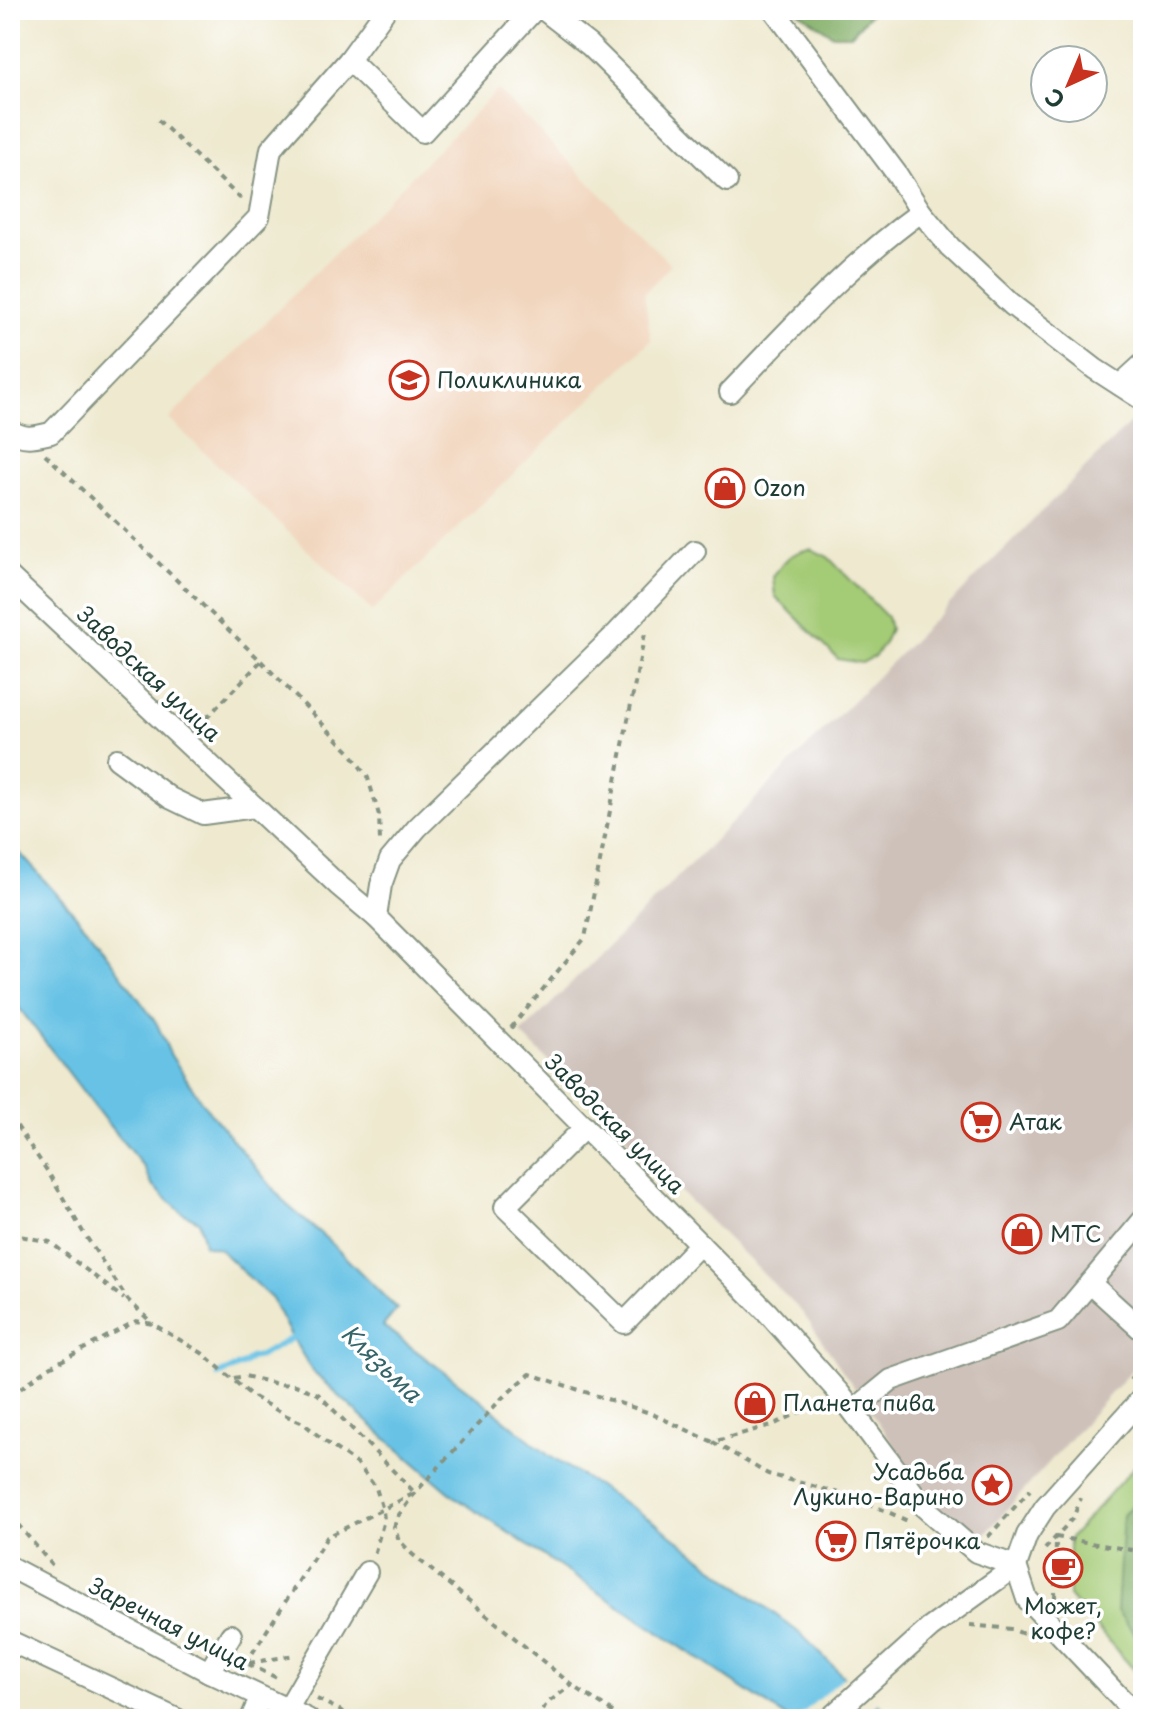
<svg xmlns="http://www.w3.org/2000/svg" width="1153" height="1729" font-family="'Playpen Sans',sans-serif">
	<style>
		.built { fill: #f1d5bd }
		.industrial { fill: #cec1ba }
		.green { fill: #a4cb76; stroke: #628455; stroke-width: 2 }
		.forest { fill: #83af67; stroke: #51764e; stroke-width: 2 }
		.water { fill: #67c2e5; stroke: #43808c; stroke-width: 2 }
		.pier { fill: #eee9cf }
		.lines { fill: none; stroke-linecap: round; stroke-linejoin: round }
		.stream { stroke: #67c2e5; stroke-width: 6 }
		.minor-casing { stroke: #869382; stroke-width: 24 }
		.path { stroke: #869382; stroke-width: 4; stroke-dasharray: 6 6; stroke-linecap: butt }
		.minor { stroke: #fff; stroke-width: 20 }
		.labels { text-anchor: middle; stroke-width: 7; stroke-linejoin: round; paint-order: stroke }
		.poi-label { font-size: 22px; fill: #1f3d34; stroke: #fff; text-anchor: start }
		.street-label { font-size: 22px; fill: #1f3d34; stroke: #fff }
		.water-label { font-size: 24px; font-style: italic; fill: #356569; stroke: #fff }
	</style>
	<rect width="100%" height="100%" fill="#fff"/>
	<filter id="ink" filterUnits="userSpaceOnUse"><feTurbulence type="fractalNoise" baseFrequency=".0125" numOctaves="2"/><feDisplacementMap in="SourceGraphic" scale="16" xChannelSelector="R" yChannelSelector="G"/><feConvolveMatrix kernelMatrix="1 2 1 2 8 2 1 2 1" color-interpolation-filters="sRGB"/></filter>
	<filter id="wash" filterUnits="userSpaceOnUse"><feTurbulence type="fractalNoise" baseFrequency=".006" numOctaves="4" result="noise"/><feDisplacementMap in="SourceGraphic" scale="32" xChannelSelector="R" yChannelSelector="G"/><feGaussianBlur stdDeviation="1.8" result="paint"/><feColorMatrix in="noise" values="0 0 0 0 0 0 0 0 0 0 0 0 0 0 0 0 0 1.4 0 .05"/><feComposite in="paint" operator="in"/></filter>
	<g filter="url(#wash)">
		<rect width="100%" height="100%" fill="#eee9cf"/>
		<!-- built -->
		<polygon class="built" points="498,90 671,265 644,293 651,340 372,611 169,419"/>
		<!-- industrial -->
		<polygon class="industrial" points="1138,415 1143,421 1143,1357 978,1542 934,1503 802,1312 521,1034"/>
		<!-- green -->
		<g class="green">
			<path d="M 811,549 L 828,557 L 887,617 L 890,629 L 884,643 L 875,656 L 862,663 L 838,659 L 775,596 L 773,577 C 785,560 790,552 811,549 Z"/>
			<polygon points="1143,1457 1143,1680 1069,1596 1069,1539"/>
		</g>
		<!-- forest -->
		<g class="forest">
			<polygon points="796,10 874,10 851,35 833,35"/>
			<polygon points="1143,1493 1143,1644 1117,1611 1123,1515"/>
		</g>
		<!-- water -->
		<polygon class="water" points="10,842 87,928 157,1024 170,1054 204,1105 286,1204 328,1240 397,1309 383,1326 475,1395 548,1455 656,1523 802,1635 853,1686 898,1719 789,1719 455,1497 389,1441 314,1373 292,1338 272,1299 219,1249 204,1245 199,1221 182,1213 152,1185 144,1167 108,1124 10,996"/>
		<!-- pier -->
		<polygon class="pier" points="847,1674 880,1701 860,1719 796,1719"/>
		<g class="lines">
			<!-- stream -->
			<polyline class="stream" points="218,1375 244,1364 250,1358 260,1356 299,1334"/>
		</g>
	</g>
	<g filter="url(#ink)">
		<g class="lines">
			<!-- minor casing -->
			<g class="minor-casing">
				<g id="minor">
					<polyline points="544,10 589,45 727,181"/>
					<polyline points="774,10 896,173 921,212 950,247 1012,305 1095,369 1143,400"/>
					<polyline points="349,60 423,132 534,10"/>
					<polyline points="1120,385 1143,364"/>
					<path d="M 730,392 C 790,329 850,263 921,212"/>
					<path d="M 10,430 C 24,440 34,437 51,433 L 259,217 L 271,149 L 349,60 L 384,12 L 382,10"/>
					<polyline points="10,577 338,885 376,917 767,1312 840,1394 924,1507 976,1552 1016,1566"/>
					<polyline points="117,759 170,798 203,814 255,807"/>
					<polyline points="376,917 381,885 390,860 417,828 617,633 695,551"/>
					<polyline points="585,1127 505,1207 624,1323 700,1244"/>
					<polyline points="1090,1283 1143,1331"/>
					<polyline points="853,1411 891,1380 1058,1321 1143,1220"/>
					<polyline points="1016,1566 1027,1535 1045,1507 1143,1397"/>
					<polyline points="1016,1566 1027,1599 1140,1719"/>
					<polyline points="10,1567 209,1672 308,1719"/>
					<polyline points="10,1641 177,1719"/>
					<polyline points="209,1672 231,1635"/>
					<polyline points="287,1710 367,1572"/>
					<polyline points="251,1719 260,1698"/>
					<polyline points="829,1719 930,1628 1016,1566"/>
				</g>
			</g>
			<!-- path -->
			<g class="path">
				<polyline points="158,120 243,201"/>
				<polyline points="45,454 261,661 197,728"/>
				<polyline points="261,661 350,752 368,778 379,815 380,841"/>
				<polyline points="511,1028 585,938 645,633"/>
				<polyline points="10,1116 48,1172 83,1232 128,1300 153,1324"/>
				<polyline points="10,1234 50,1242 124,1299"/>
				<polyline points="234,1378 245,1376 277,1384 295,1385 318,1394 415,1493"/>
				<polyline points="1130,1380 1143,1365"/>
				<polyline points="10,1394 16,1392 48,1368 136,1321 153,1324 202,1353 252,1396 285,1415 303,1423 326,1442 358,1465 376,1488 383,1510 384,1520 374,1555"/>
				<polyline points="713,1442 768,1474 857,1498 910,1522"/>
				<polyline points="10,1515 52,1565"/>
				<polyline points="988,1537 1030,1490"/>
				<polyline points="1056,1537 1143,1552"/>
				<polyline points="1045,1549 1073,1518 1081,1498"/>
				<polyline points="110,1595 206,1643"/>
				<polyline points="1055,1598 1056,1539"/>
				<polyline points="970,1625 1012,1629 1039,1641"/>
				<polyline points="238,1659 281,1680"/>
				<polyline points="246,1663 327,1537 413,1494"/>
				<polyline points="249,1663 295,1655"/>
				<polyline points="317,1699 358,1719"/>
				<polyline points="534,1719 550,1701 572,1685"/>
				<polyline points="623,1719 572,1685 412,1554 399,1540 394,1527 398,1516 415,1493 502,1398 530,1374 650,1413 713,1442 775,1424 823,1401"/>
			</g>
			<!-- minor -->
			<use href="#minor" class="minor"/>
		</g>
	</g>
	<!-- icons -->
	<defs>
		<g id="school-ring" transform="scale(2)"><circle r="9.5" fill="#fff" stroke="#c8321e" stroke-width="1.5"/><path d="M0-5L7-2L0 1L-7-2ZM-4 1L0 2.5L4 1V4Q0 6-4 4Z" fill="#c8321e"/></g>
		<g id="shop-ring" transform="scale(2)"><circle r="9.5" fill="#fff" stroke="#c8321e" stroke-width="1.5"/><path d="M-5-2.5h2.3a2.7 3.5 0 0 1 5.4 0H5L5.5 6h-11ZM-1.5-2.5h3a1.5 2.3 0 0 0-3 0Z" fill="#c8321e"/></g>
		<g id="supermarket-ring" transform="scale(2)"><circle r="9.5" fill="#fff" stroke="#c8321e" stroke-width="1.5"/><path d="M-6-5.5h2.5l.6 2H6L4.5 2H-2.5L-4.4-4H-6ZM-1.5 3.2a1.3 1.3 0 1 0 .1 0ZM3 3.2a1.3 1.3 0 1 0 .1 0Z" fill="#c8321e"/></g>
		<g id="sight-ring" transform="scale(2)"><circle r="9.5" fill="#fff" stroke="#c8321e" stroke-width="1.5"/><path d="M0-6L1.8-2.2L6-1.7L2.9 1.2L3.7 5.4L0 3.3L-3.7 5.4L-2.9 1.2L-6-1.7L-1.8-2.2Z" fill="#c8321e"/></g>
		<g id="cafe-ring" transform="scale(2)"><circle r="9.5" fill="#fff" stroke="#c8321e" stroke-width="1.5"/><path d="M-5.5-4.5H6V0H3Q3 3.5 0 3.5H-2.5Q-5.5 3.5-5.5 0ZM3-3.2v2h1.7v-2ZM-6 4.5H4V6H-6Z" fill="#c8321e"/></g>
	</defs>
	<g fill-rule="evenodd">
		<use href="#school-ring" x="409" y="380"/>
		<use href="#shop-ring" x="725" y="488"/>
		<use href="#supermarket-ring" x="981" y="1122"/>
		<use href="#shop-ring" x="1022" y="1234"/>
		<use href="#shop-ring" x="755" y="1403"/>
		<use href="#sight-ring" x="992" y="1485"/>
		<use href="#supermarket-ring" x="836" y="1541"/>
		<use href="#cafe-ring" x="1063" y="1568"/>
	</g>
	<g class="labels">
		<!-- poi labels -->
		<g class="poi-label">
			<text x="437" y="388">Поликлиника</text>
			<text x="753" y="496">Ozon</text>
			<text x="1009" y="1130">Атак</text>
			<text x="1050" y="1242">МТС</text>
			<text x="783" y="1411">Планета пива</text>
			<text x="964" y="1480" text-anchor="end">Усадьба<tspan x="964" dy="25">Лукино-Варино</tspan></text>
			<text x="864" y="1549">Пятёрочка</text>
			<text x="1063" y="1614" text-anchor="middle">Может,<tspan x="1063" dy="25">кофе?</tspan></text>
		</g>
		<!-- street labels -->
		<g class="street-label">
			<text transform="translate(149 674) rotate(43)" y="8">Заводская улица</text>
			<text transform="translate(615 1124) rotate(45)" y="8">Заводская улица</text>
			<text transform="translate(169 1624) rotate(27)" y="8">Заречная улица</text>
		</g>
		<!-- water labels -->
		<g class="water-label">
			<text transform="translate(381 1364) rotate(44)" y="8">Клязьма</text>
		</g>
	</g>
	<!-- margin -->
	<rect width="1153" height="1729" fill="none" stroke="#fff" stroke-width="40"/>
	<!-- north arrow -->
	<g transform="translate(1069 84) rotate(224)"><circle r="38" fill="#ffffff" stroke="#a5b1ae" stroke-width="2"/>
	<path d="M0-6L14 30L0 20L-14 30Z" fill="#c8321e"/>
	<text y="-12" font-size="22" font-weight="bold" text-anchor="middle" fill="#1f3d34">С</text>
	</g>
</svg>
